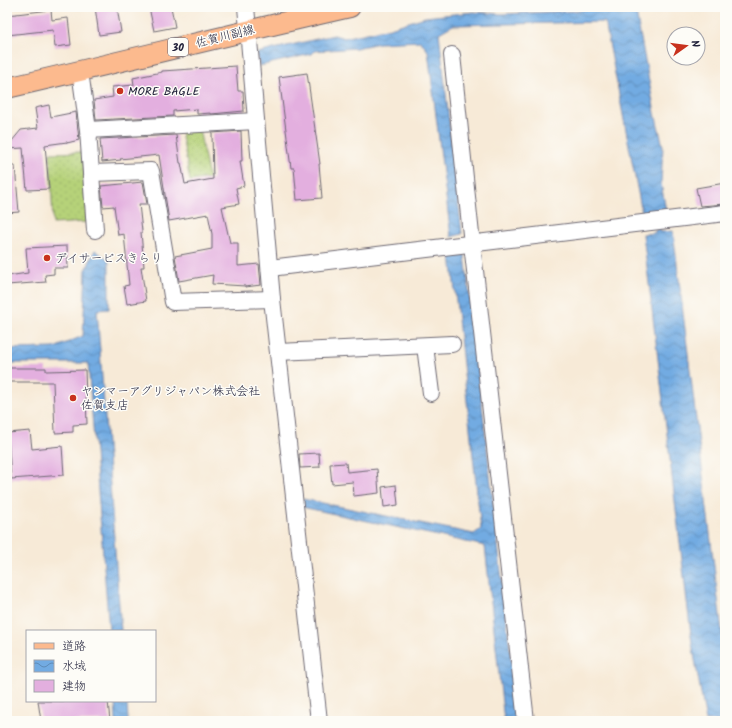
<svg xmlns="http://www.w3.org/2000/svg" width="732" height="728" font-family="Kalam,'Klee One',sans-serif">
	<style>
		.garden { fill: url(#garden-dots); stroke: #6c7a5a }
		.water { fill: url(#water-waves); stroke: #4a668e }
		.building { fill: #e3afdf }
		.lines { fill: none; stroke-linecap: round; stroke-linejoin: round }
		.minor-casing { stroke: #6d6872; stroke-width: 18 }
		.major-casing { stroke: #6d6872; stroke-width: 22 }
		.minor { stroke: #fff; stroke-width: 16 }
		.major { stroke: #fcba8e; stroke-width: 20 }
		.poi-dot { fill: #c8321e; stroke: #fdfcf7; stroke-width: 1.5 }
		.labels { text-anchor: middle; stroke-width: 3; stroke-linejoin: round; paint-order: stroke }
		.shield { fill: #fdfcf7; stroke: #646373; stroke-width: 1 }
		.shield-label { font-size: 11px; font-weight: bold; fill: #22223b }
		.street-label { font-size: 12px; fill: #22223b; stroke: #fdfcf7 }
		.poi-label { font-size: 12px; fill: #22223b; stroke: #fdfcf7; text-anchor: start }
	</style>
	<defs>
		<pattern id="garden-dots" width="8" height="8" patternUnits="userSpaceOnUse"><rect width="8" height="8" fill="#b6d279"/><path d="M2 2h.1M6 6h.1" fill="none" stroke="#9cb46a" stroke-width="1.8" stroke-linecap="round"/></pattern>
		<pattern id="water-waves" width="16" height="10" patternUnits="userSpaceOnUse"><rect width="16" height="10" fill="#72abe2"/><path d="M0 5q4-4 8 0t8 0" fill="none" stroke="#5d8bb8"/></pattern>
	</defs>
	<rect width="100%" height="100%" fill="#fdfcf7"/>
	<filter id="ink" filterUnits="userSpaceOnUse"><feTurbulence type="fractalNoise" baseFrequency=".025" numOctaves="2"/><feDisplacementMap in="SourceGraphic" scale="8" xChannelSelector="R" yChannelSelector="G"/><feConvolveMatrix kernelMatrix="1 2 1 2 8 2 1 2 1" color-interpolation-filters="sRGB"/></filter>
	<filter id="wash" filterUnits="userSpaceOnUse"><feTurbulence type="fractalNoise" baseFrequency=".012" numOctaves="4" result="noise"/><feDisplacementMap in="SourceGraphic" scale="16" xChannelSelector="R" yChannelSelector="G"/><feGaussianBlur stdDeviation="0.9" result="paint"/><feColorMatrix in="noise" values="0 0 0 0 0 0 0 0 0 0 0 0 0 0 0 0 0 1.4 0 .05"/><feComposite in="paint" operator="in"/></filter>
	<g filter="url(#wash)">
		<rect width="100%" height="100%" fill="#f7ead7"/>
		<!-- garden -->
		<g class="garden">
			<polygon points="199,129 209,178 190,181 181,130"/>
			<polygon points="83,152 87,222 53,224 50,153"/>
		</g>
		<!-- water -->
		<g class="water">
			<polygon points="596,7 635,7 655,113 663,146 661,183 666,211 642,213 605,22 453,25 439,33 462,234 451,237 428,51 420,41 379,43 356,48 314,51 311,54 259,66 257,53 334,35 344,38 390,28 425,17 473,12 501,14 578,11"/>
			<polygon points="660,229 661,232 673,231 725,656 725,721 706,721 692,643 643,234 655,233 655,230"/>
			<polygon points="95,250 109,260 109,309 97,310 121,631 109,631 88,363 7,363 7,349 54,348 83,336 86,270"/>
			<polygon points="451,255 465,255 518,721 504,721 485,546 302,507 303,499 474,534 481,529"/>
			<polygon points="115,701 127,701 128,721 116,721"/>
		</g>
		<g id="blocks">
			<!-- building -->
			<g class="building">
				<polygon points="95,7 117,7 121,32 99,35"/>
				<polygon points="149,7 171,7 175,27 154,31"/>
				<polygon points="51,10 52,20 68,18 71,45 55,47 53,30 7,35 7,15"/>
				<polygon points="236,66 238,91 243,91 244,111 211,114 211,113 197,114 197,109 173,111 173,116 96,120 94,100 113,97 112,87 134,85 133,78 162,72 162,71"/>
				<polygon points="307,73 320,164 319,164 322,198 297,200 294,168 291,168 279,77"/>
				<polygon points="49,105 51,117 76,112 79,140 67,143 67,142 45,145 49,189 27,190 23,148 7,149 7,147 21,130 38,128 35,108"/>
				<polygon points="241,131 242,161 240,161 244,186 236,188 239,204 222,207 230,243 238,243 238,266 259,264 261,285 245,287 245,286 212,284 213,275 179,281 175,256 212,249 212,234 208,214 169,221 159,155 120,159 121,160 102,162 100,139 176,135 180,163 181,163 185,184 213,179 212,133"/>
				<polygon points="7,166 15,166 19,212 7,213"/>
				<polygon points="143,182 147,204 139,204 142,231 141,232 144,267 141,267 146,301 127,304 124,286 129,285 124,234 118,235 114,206 103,207 101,186"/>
				<polygon points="725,183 725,204 700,206 696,188"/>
				<polygon points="67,246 68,268 54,268 54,274 45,275 46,282 7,285 7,276 28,273 26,248"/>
				<polygon points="7,368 46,368 46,371 85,370 87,424 73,425 73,432 55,433 53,382 7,382"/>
				<polygon points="30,431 32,449 62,446 64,475 11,479 8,433"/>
				<polygon points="319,453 320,467 300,468 299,454"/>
				<polygon points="346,463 347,472 377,469 379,493 354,496 353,482 332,484 330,464"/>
				<polygon points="396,485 398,505 384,507 382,487"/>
				<polygon points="38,701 108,701 110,721 41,721"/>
			</g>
		</g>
	</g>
	<g filter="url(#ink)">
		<use href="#blocks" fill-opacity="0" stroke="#6d6872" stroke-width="1"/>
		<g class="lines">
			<!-- minor casing -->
			<g class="minor-casing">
				<g id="minor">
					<polyline points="246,7 272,299 319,721"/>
					<polyline points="452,55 472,244 526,721"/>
					<polyline points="80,71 88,130 95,230"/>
					<polyline points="88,130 256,121"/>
					<polyline points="91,173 151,171 173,302 272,299"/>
					<polyline points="270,268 725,213"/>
					<polyline points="425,346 431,393"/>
					<polyline points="278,352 452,344"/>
				</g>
			</g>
			<!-- major casing -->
			<g class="major-casing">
				<path id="major" d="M 7,88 C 121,62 235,33 350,7"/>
			</g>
			<!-- minor -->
			<use href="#minor" class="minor"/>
			<!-- major -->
			<use href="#major" class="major"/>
		</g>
	</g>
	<!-- markers -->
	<g class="poi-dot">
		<circle cx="120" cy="91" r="4"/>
		<circle cx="47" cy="258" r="4"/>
		<circle cx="73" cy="398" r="4"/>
	</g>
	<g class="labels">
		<!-- shield labels -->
		<rect class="shield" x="168" y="38" width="20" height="18" rx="3"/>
		<g class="shield-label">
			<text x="178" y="51">30</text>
		</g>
		<!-- street labels -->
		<g class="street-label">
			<text transform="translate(225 36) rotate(-14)" y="4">佐賀川副線</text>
		</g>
		<!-- poi labels -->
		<g class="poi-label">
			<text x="128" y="95">MORE BAGLE</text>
			<text x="55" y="262">デイサービスきらり</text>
			<text x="81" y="395">ヤンマーアグリジャパン株式会社<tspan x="81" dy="14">佐賀支店</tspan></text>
		</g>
	</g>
	<!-- margin -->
	<rect width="732" height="728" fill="none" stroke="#fdfcf7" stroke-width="24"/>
	<!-- legend -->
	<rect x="26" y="630" width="130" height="72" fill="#fdfcf7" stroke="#a5a5ac"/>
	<rect x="34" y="643" width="20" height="6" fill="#fcba8e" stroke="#a5a5ac"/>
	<text x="62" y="650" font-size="12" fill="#22223b">道路</text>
	<rect x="34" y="660" width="20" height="12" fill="url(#water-waves)" stroke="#a5a5ac"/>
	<text x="62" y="670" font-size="12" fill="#22223b">水域</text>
	<rect x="34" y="680" width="20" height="12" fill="#e3afdf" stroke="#a5a5ac"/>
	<text x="62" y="690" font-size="12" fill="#22223b">建物</text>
	<!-- north arrow -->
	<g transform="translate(686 46) rotate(76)"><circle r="19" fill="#fdfcf7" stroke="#a5a5ac"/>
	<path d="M0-3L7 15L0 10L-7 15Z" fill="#c8321e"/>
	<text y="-6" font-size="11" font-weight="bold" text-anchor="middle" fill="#22223b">N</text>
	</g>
</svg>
